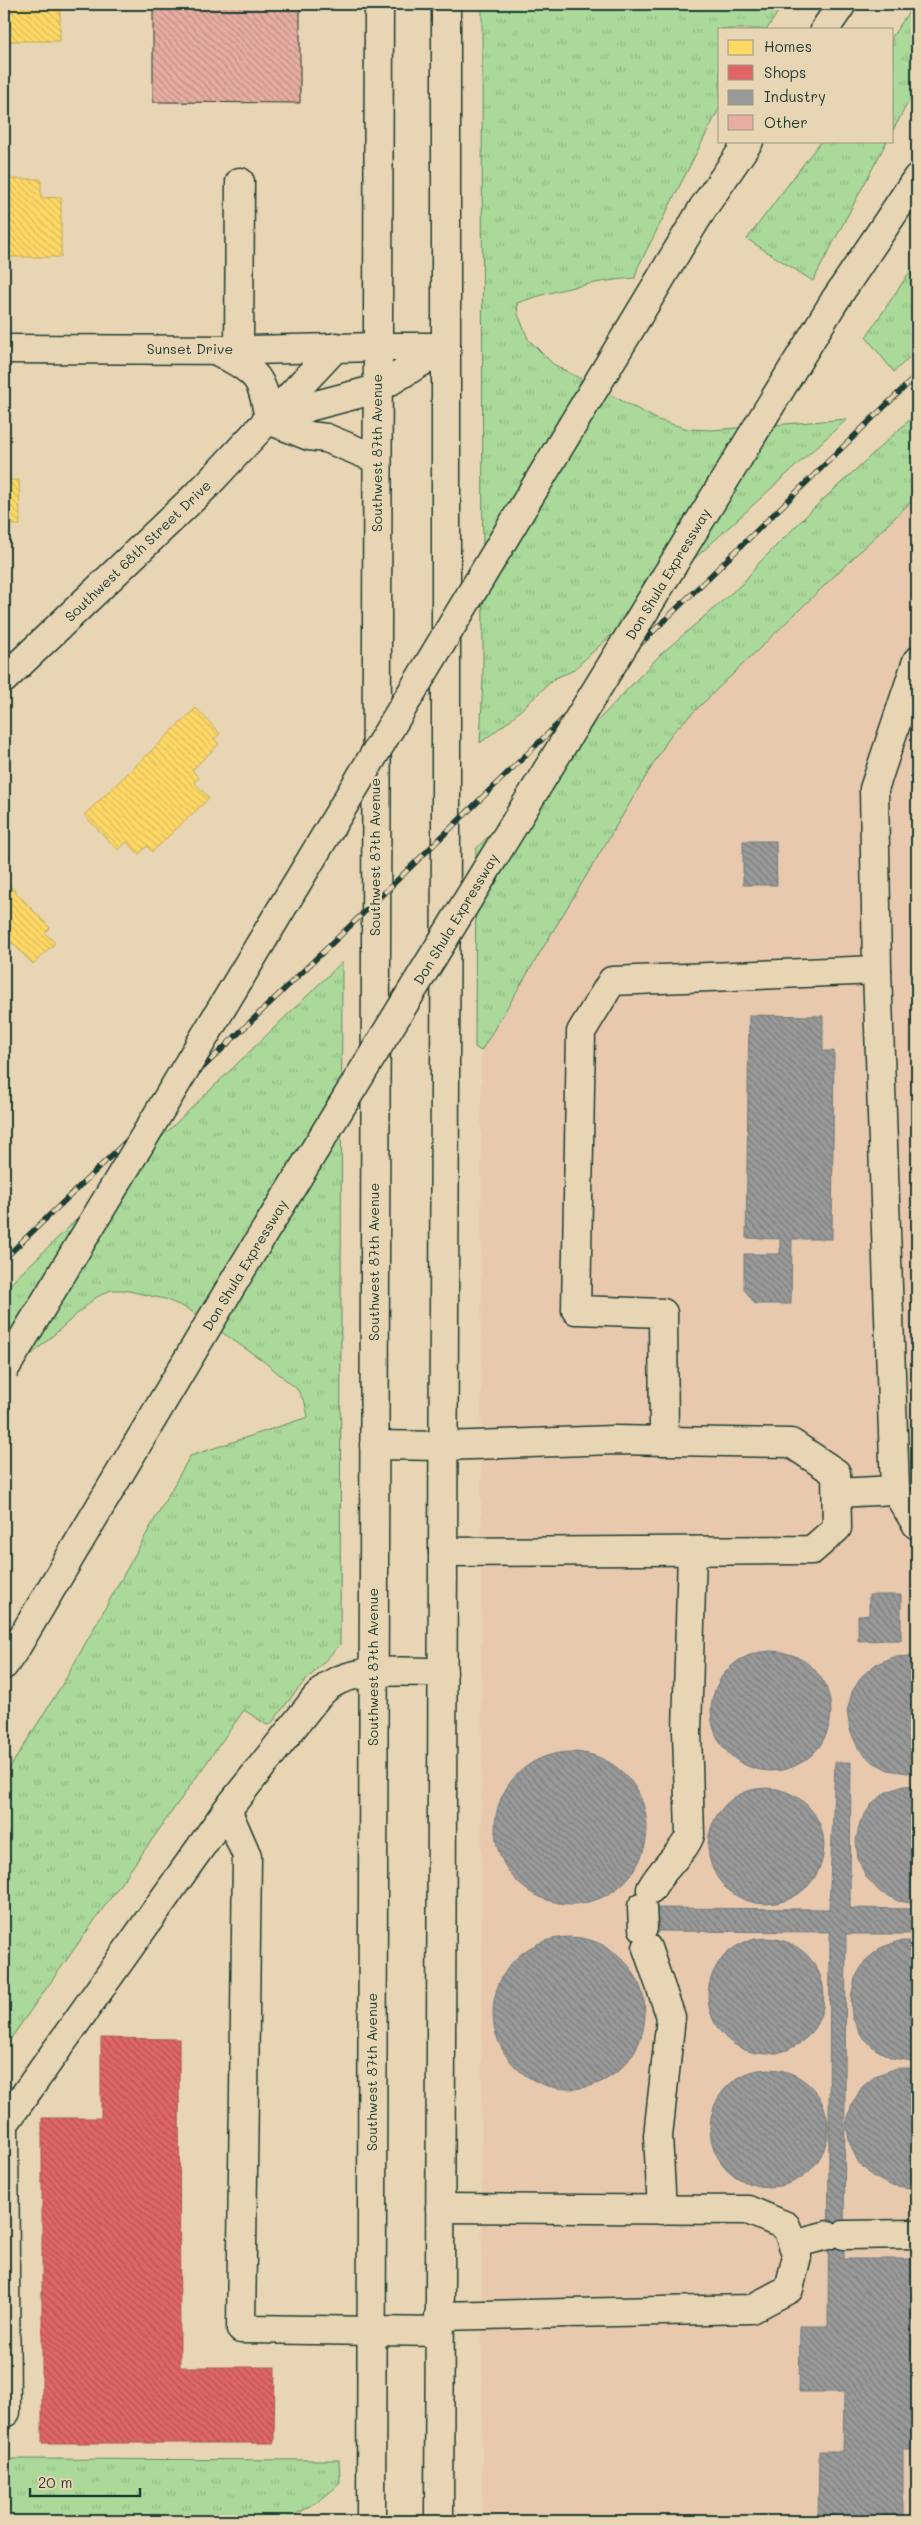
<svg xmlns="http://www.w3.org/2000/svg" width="921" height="2525" font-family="Mali,sans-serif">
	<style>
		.built { fill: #e8c9ae }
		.grass { fill: url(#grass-tufts); stroke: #648b66 }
		.homes { fill: url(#homes-back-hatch); stroke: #bcaa57 }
		.shops { fill: url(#shops-back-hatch); stroke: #a65a57 }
		.industry { fill: url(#industry-back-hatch); stroke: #747d7b }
		.building { fill: url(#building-back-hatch); stroke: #1f3d34 }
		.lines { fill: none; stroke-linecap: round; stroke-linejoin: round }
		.minor-casing { stroke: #1f3d34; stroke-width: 31 }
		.major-casing { stroke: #1f3d34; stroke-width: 31 }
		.highway-casing { stroke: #1f3d34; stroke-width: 31 }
		.minor { stroke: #e8d5b3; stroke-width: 28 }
		.major { stroke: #e8d5b3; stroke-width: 28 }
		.highway { stroke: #e8d5b3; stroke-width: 28 }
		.rail-casing { stroke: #1f3d34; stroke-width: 5.5 }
		.rail { stroke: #e8d5b3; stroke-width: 4; stroke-dasharray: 11; stroke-linecap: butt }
		.highway-bridge-casing { stroke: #1f3d34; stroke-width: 31; stroke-linecap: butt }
		.highway-bridge { stroke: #e8d5b3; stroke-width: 28 }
		.labels { text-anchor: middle; stroke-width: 5; stroke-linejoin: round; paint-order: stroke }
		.street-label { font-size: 14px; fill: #1f3d34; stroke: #e8d5b3 }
	</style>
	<defs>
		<pattern id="grass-tufts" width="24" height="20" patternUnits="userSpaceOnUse" patternTransform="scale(1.25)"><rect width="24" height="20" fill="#aad999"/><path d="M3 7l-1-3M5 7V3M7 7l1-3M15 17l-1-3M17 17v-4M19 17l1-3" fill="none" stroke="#92bb84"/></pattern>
		<pattern id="homes-back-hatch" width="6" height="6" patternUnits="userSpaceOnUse" patternTransform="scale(1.25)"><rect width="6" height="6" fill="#ffd966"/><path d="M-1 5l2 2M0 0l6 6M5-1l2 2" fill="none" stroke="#dabb59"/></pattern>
		<pattern id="shops-back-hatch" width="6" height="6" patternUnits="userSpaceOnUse" patternTransform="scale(1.25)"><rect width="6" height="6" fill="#e06666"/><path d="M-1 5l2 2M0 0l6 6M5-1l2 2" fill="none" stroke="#b55555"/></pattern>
		<pattern id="industry-back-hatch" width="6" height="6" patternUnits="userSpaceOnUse" patternTransform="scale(1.25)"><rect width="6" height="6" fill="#999"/><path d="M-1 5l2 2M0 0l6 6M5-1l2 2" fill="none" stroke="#7c7e7e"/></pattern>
		<pattern id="building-back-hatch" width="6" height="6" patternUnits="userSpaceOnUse" patternTransform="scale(1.25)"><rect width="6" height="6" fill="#e7ada2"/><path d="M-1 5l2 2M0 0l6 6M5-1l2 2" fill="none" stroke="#bb8e85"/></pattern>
	</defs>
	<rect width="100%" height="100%" fill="#e8d5b3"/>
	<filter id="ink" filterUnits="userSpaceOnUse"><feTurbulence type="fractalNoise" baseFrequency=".02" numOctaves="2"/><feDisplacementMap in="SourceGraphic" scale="10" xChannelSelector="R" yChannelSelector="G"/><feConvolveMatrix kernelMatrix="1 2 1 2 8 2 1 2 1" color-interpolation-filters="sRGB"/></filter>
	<g filter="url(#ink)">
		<!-- built -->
		<polygon class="built" points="917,496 917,2521 482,2521 481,1051 672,733"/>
		<!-- grass -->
		<g class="grass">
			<path d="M 482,4 L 783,4 L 767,29 L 720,29 L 720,107 L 638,267 L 635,278 C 595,281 554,290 517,303 L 518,314 L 528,339 L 553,364 L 658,420 L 688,429 L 712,430 L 847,419 L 572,671 L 555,678 L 509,721 L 480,743 L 483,679 Z"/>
			<polygon points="914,4 917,4 917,86 892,132 892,37"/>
			<polygon points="821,141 887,141 813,281 747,239"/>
			<polygon points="917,261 917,350 894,372 866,337"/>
			<polygon points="917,413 917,496 672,733 481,1051 475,1047 476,849 660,655 743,583 759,563 815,507"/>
			<polygon points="342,962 340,1645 297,1690 271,1724 267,1725 244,1710 4,2048 4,1777 65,1680 190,1456 308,1417 305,1403 297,1389 262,1360 188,1309 165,1299 124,1290 111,1290 95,1298 4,1379 4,1290"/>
			<path d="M 4,2459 L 339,2460 L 340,2483 C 322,2501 304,2511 281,2521 L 4,2521 Z"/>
		</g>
		<!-- homes -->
		<g class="homes">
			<polygon points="4,4 60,4 60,41 8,41 8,24 4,24"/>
			<polygon points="4,179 41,179 41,198 61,197 61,257 4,257"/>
			<polygon points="4,480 19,480 20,525 4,525"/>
			<polygon points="196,708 220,734 214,739 219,744 192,770 199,778 194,782 209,798 152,852 147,846 139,854 127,842 118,850 84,815"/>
			<polygon points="4,880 50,928 45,933 55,943 33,964 10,941 4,946"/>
		</g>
		<!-- shops -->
		<polygon class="shops" points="101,2038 179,2039 180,2367 275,2367 274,2443 42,2443 42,2118 101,2118"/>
		<!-- industry -->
		<g class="industry">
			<polygon points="743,841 776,841 777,885 743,885"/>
			<polygon points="749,1015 823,1016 823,1051 834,1051 832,1239 792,1239 791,1304 755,1304 744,1289 744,1254 780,1254 780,1239 746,1238"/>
			<polygon points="869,1595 901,1595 901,1640 858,1641 858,1616 869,1615"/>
			<circle cx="771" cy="1711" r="60"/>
			<polygon points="914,1656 917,1657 917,1771 907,1773 888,1770 871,1761 858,1748 850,1730 847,1711 852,1692 862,1676 876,1664 894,1657"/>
			<circle cx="571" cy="1828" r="76"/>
			<polygon points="835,1762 851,1762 850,1908 917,1909 917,1934 846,1934 844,2259 917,2259 917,2450 903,2450 903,2521 818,2521 819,2451 843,2451 844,2392 799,2392 800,2326 828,2326 830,1932 647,1931 648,1908 829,1909"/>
			<polygon points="917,1785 917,1904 898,1901 880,1892 867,1878 858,1860 856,1841 860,1822 871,1805 886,1792 904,1786"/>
			<circle cx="766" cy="1846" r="58"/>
			<circle cx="569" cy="2013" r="76"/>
			<circle cx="766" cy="1996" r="58"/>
			<polygon points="899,1941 917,1941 917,2060 912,2061 892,2058 875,2049 861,2035 852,2017 851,1997 855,1978 865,1961 880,1948"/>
			<polygon points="897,2068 917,2068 917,2186 910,2188 890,2185 872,2176 858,2162 850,2144 846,2124 852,2104 862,2087 877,2075"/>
			<circle cx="769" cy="2128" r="59"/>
		</g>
		<!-- building -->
		<polygon class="building" points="153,4 300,4 300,103 153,102"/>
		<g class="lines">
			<!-- minor casing -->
			<g class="minor-casing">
				<g id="minor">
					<polyline points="4,349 250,350 377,347"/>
					<polyline points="239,350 240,182"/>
					<path d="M 217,351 C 257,373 262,374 269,420"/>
					<polyline points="273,419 312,406 377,389 446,347"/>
					<polyline points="269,420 309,436 326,438 377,459"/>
					<polyline points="4,679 207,485 336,347"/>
					<polyline points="877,970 874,789 917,661"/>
					<polyline points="664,1441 663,1313 576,1310 581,1032 612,981 877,970 895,1490 917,1525"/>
					<polyline points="837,1493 895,1490"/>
					<polyline points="443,1552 812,1550 837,1528 836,1473 791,1443 613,1440 444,1446"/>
					<polyline points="227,1810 247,1856 241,2329 438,2332"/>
					<path d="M 651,1889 C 661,1869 685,1851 690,1835 L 687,1731 L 692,1551"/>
					<polyline points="642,1907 643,1928"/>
					<polyline points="647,1948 671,2017 658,2136 662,2210"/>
					<path d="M 4,2124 L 227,1810 L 316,1698 C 320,1694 325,1688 330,1685 C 358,1666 411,1673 443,1672"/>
					<polyline points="844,2235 917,2234"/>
					<polyline points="793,2244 828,2235"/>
					<polyline points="439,2316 751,2309 789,2289 797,2256 786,2226 748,2210 440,2208"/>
					<polyline points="4,2412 6,2412 4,2124"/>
				</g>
			</g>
			<!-- major casing -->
			<g class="major-casing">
				<g id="major">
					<polyline points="377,347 446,347"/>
					<polyline points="374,1445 444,1446"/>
					<polyline points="371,2521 379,4"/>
					<polyline points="439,2521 446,833 446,4"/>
				</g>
			</g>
			<!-- highway casing -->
			<g class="highway-casing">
				<g id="highway">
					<polyline points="825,29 842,4"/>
					<polyline points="703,208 749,141"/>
					<polyline points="835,300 917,178"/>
					<polyline points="4,1665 17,1646"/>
				</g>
			</g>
			<!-- minor -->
			<use href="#minor" class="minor"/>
			<!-- major -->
			<use href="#major" class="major"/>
			<!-- highway -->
			<use href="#highway" class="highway"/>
			<!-- rail casing -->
			<g class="rail-casing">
				<polyline id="rail" points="4,1259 350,926 917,375"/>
			</g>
			<!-- rail -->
			<use href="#rail" class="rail"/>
			<!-- highway-bridge casing -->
			<g class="highway-bridge-casing">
				<g id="highway-bridge">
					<polyline points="4,1370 703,208"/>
					<polyline points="17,1646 235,1280 835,300"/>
				</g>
			</g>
			<!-- highway-bridge -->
			<use href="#highway-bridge" class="highway-bridge"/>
		</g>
	</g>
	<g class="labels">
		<!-- street labels -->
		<g class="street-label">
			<text x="190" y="354">Sunset Drive</text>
			<text transform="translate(377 453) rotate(-90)" y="5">Southwest 87th Avenue</text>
			<text transform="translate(138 551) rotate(-44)" y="5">Southwest 68th Street Drive</text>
			<text transform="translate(668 574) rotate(-59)" y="5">Don Shula Expressway</text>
			<text transform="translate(375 857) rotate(-90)" y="5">Southwest 87th Avenue</text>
			<text transform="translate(456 919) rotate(-59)" y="5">Don Shula Expressway</text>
			<text transform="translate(374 1262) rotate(-90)" y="5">Southwest 87th Avenue</text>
			<text transform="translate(245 1265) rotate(-59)" y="5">Don Shula Expressway</text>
			<text transform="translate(373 1667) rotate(-90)" y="5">Southwest 87th Avenue</text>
			<text transform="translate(372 2072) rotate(-90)" y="5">Southwest 87th Avenue</text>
		</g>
	</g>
	<!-- margin -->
	<rect width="921" height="2525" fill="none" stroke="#e8d5b3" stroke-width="20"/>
	<rect x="10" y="10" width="901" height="2505" fill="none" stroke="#1f3d34" stroke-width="2" filter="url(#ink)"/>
	<!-- legend -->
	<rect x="718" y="28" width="175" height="115" fill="#e8d5b3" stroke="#989880"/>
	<rect x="728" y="40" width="25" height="15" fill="#ffd966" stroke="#989880"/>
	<text x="764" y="52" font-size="15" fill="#1f3d34">Homes</text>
	<rect x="728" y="65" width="25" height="15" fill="#e06666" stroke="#989880"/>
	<text x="764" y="78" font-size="15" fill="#1f3d34">Shops</text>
	<rect x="728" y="90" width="25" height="15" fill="#999999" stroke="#989880"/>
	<text x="764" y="102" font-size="15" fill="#1f3d34">Industry</text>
	<rect x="728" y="115" width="25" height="15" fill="#e7ada2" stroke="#989880"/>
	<text x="764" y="128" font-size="15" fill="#1f3d34">Other</text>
	<!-- scale -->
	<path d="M30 2488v8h110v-8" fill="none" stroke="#1f3d34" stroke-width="2.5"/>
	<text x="38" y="2488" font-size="15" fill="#1f3d34" stroke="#e8d5b3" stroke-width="4" paint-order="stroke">20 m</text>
</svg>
